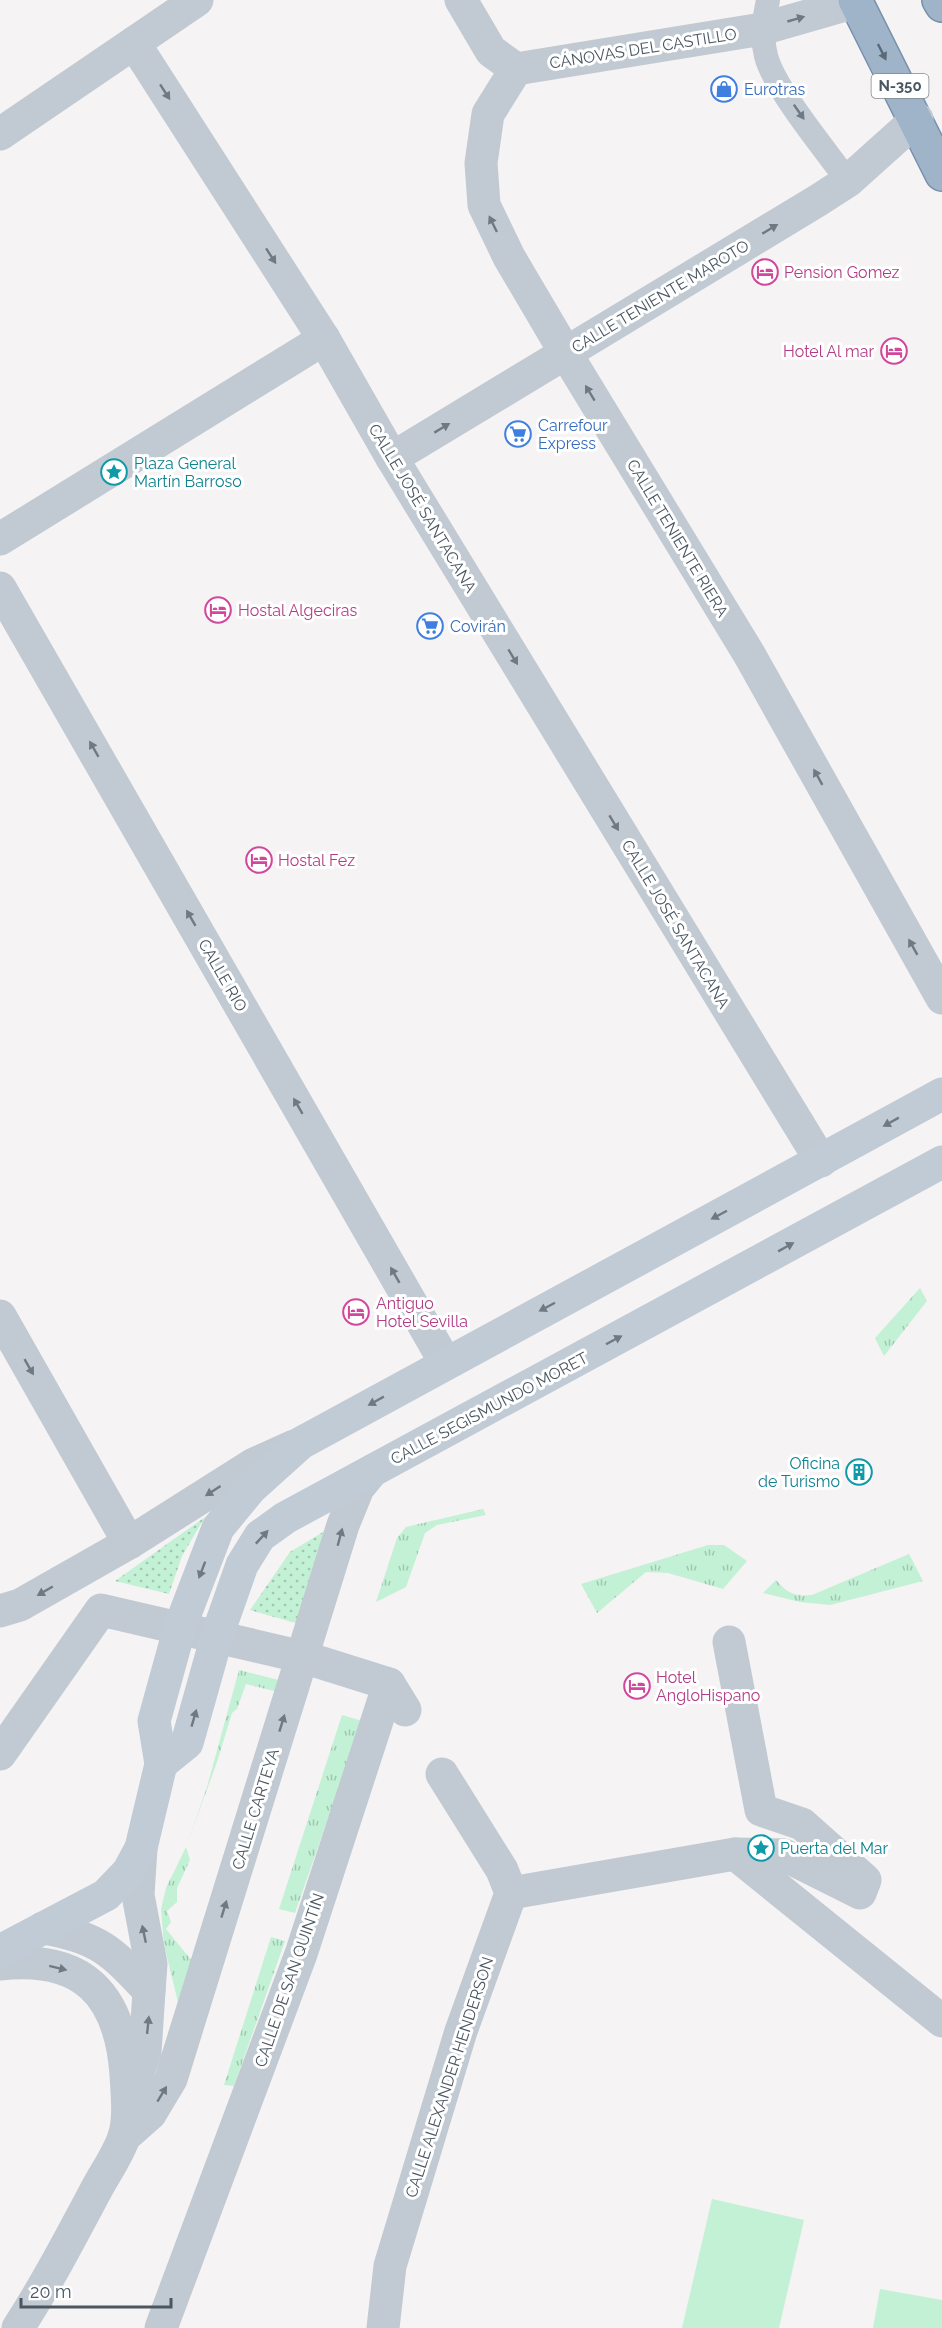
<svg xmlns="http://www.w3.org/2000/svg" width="942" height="2328" font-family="Raleway,sans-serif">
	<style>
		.grass { fill: url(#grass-tufts) }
		.park { fill: url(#park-dots) }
		.pitch { fill: #c3f1d5 }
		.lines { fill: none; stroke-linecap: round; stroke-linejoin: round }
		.trunk-casing { stroke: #7690ad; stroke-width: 36 }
		.service { stroke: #c1cad2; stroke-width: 24 }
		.pedestrian { stroke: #c1cad2; stroke-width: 33 }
		.minor { stroke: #c1cad2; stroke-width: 33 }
		.secondary { stroke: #c1cbd6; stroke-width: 33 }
		.trunk { stroke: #9fb4c9; stroke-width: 33 }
		.oneway { fill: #6e7983 }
		.oneway2 { fill: #5b6976 }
		.oneway3 { fill: #6e7984 }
		.labels { text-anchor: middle; stroke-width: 6; stroke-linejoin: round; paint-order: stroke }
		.shield { fill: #fff; stroke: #808990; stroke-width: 1.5 }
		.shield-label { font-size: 15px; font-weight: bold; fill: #4a5661 }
		.street-label { font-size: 16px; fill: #4a5661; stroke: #fff }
		.shop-label { font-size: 16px; fill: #366cbe; stroke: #fff; text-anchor: start }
		.hotel-label { font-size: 16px; fill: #b23c85; stroke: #fff; text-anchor: start }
		.culture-label { font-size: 16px; fill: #0d838f; stroke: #fff; text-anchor: start }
	</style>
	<defs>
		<pattern id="grass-tufts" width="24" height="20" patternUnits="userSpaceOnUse" patternTransform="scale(1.5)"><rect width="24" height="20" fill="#c3f1d5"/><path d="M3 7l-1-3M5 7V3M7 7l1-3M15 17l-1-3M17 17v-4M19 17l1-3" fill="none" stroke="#a0c6b0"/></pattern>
		<pattern id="park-dots" width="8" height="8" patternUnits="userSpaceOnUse" patternTransform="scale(1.5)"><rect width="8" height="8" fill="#c3f1d5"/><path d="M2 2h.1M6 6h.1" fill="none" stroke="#a0c6b0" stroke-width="1.8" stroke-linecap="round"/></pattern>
	</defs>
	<rect width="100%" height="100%" fill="#f5f3f3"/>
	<!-- grass -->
	<g class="grass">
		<polygon points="920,1288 927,1301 884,1356 875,1338"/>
		<polygon points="483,1509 486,1515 437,1525 425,1533 406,1587 376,1602 397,1538 406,1527"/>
		<polygon points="708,1545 724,1545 747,1561 723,1589 668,1573 646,1572 597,1613 581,1584"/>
		<path d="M 909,1554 L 923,1581 L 830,1605 L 800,1602 L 763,1593 L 776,1580 C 787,1593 795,1597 812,1595 Z"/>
		<polygon points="239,1670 283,1681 278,1692 246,1684 237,1709 232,1713 217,1762 186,1847 190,1860 177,1888 177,1902 167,1911 171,1922 166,1929 192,1961 178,2002 164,1945 161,1909 166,1888 186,1847 207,1787"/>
		<polygon points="342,1715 362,1721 295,1913 279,1909"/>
		<polygon points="271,1937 285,1941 234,2086 224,2085"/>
	</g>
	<!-- park -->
	<g class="park">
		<polygon points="205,1517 182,1556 169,1594 115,1581"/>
		<polygon points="328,1529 299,1624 250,1610 290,1552"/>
	</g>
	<!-- pitch -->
	<g class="pitch">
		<polygon points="712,2199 804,2220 779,2328 682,2328"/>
		<polygon points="880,2289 942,2300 942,2328 873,2328"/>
	</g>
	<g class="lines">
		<!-- trunk casing -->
		<g class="trunk-casing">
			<g id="trunk">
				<polyline points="855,0 942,174"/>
				<polyline points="939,0 942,5"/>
			</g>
		</g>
		<!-- service -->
		<path class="service" d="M 768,0 C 764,19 761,36 766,56 C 774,88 826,151 848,181"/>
		<!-- pedestrian -->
		<g class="pedestrian">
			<polyline points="0,134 197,0"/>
			<polyline points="729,1642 761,1810 802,1824 865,1880 860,1893 784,1855 735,1854"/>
			<polyline points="0,1754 101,1610 303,1657 389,1684 405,1710"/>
			<polyline points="511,1893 735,1854 942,2021"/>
			<polyline points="383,2328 390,2266 461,2031 511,1893 502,1870 442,1774"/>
		</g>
		<!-- minor -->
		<g class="minor">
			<polyline points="461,0 491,51 516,69 762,29 856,2"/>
			<polyline points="134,43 324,339 392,458 821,1161"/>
			<polyline points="516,69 488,114 481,163 484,205 509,257 565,352 749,654 942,998"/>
			<polyline points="392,458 817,201 848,181 917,119"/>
			<polyline points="0,539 324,339"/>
			<polyline points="0,588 445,1362"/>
			<polyline points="0,1316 129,1543"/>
			<polyline points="0,1611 20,1605 129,1543 254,1464 294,1446"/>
			<polyline points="141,1848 138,1895 151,1964 149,1991"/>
			<path d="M 43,1928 C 98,1937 112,1951 149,1991 L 145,2053 L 132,2089"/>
			<path d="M 0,1964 C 83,1955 120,1994 126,2074 C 127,2094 130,2118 124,2137 C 118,2155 105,2173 96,2190 C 71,2237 47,2283 18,2328"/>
			<polyline points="124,2137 150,2114 171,2079 343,1525 358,1488 372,1471"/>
			<polyline points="161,2328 301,1954 389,1684"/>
		</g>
		<!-- secondary -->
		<g class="secondary">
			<polyline points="161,1764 187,1743 217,1636 242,1565 260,1536 285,1518 942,1162"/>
			<polyline points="0,1951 106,1895 128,1872 141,1848 161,1764 154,1721 180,1627 218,1528 251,1488 301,1443 942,1094"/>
		</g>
		<!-- trunk -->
		<use href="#trunk" class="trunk"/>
	</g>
	<!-- one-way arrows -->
	<defs><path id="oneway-solid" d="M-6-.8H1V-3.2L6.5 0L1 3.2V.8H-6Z" transform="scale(1.5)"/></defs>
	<g class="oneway">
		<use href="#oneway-solid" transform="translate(796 19) rotate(-16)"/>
		<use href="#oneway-solid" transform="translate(165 92) rotate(57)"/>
		<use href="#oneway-solid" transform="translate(799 112) rotate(55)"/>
		<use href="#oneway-solid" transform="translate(493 224) rotate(-116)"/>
		<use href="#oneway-solid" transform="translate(770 229) rotate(-31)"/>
		<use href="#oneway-solid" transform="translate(271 256) rotate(57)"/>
		<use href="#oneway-solid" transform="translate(590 393) rotate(-121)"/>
		<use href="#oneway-solid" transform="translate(442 428) rotate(-31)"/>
		<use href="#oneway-solid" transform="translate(513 657) rotate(59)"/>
		<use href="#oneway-solid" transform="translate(94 749) rotate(-120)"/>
		<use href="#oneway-solid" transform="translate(818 777) rotate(-119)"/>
		<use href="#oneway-solid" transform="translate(614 823) rotate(59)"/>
		<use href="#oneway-solid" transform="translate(191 918) rotate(-120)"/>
		<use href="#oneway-solid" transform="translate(913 947) rotate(-119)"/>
		<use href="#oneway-solid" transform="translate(298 1106) rotate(-120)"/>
		<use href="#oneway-solid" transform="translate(395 1275) rotate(-120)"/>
		<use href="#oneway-solid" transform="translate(29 1367) rotate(60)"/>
		<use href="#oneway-solid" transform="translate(213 1491) rotate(147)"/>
		<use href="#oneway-solid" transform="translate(340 1537) rotate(-75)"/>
		<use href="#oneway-solid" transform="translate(45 1591) rotate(150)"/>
		<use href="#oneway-solid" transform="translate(282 1723) rotate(-73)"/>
		<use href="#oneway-solid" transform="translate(224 1909) rotate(-73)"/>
		<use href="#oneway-solid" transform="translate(144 1934) rotate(-102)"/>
		<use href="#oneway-solid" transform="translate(58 1968) rotate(14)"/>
		<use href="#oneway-solid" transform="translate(148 2025) rotate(-84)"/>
		<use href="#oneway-solid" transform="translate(162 2094) rotate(-59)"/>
	</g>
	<use class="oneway2" href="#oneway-solid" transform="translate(882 52) rotate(63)"/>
	<g class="oneway3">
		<use href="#oneway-solid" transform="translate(891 1122) rotate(151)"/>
		<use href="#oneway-solid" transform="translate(719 1215) rotate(152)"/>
		<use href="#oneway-solid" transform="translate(786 1247) rotate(-29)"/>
		<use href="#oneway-solid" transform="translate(547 1307) rotate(152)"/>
		<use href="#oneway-solid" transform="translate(614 1340) rotate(-28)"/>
		<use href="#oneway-solid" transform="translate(376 1401) rotate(151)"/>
		<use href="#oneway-solid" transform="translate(262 1537) rotate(-47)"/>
		<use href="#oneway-solid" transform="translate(202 1570) rotate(111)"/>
		<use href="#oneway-solid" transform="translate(194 1718) rotate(-74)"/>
	</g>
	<!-- icons -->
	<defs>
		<g id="shop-ring" transform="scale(1.35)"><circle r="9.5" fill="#fff" stroke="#3f7fe0" stroke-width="1.5"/><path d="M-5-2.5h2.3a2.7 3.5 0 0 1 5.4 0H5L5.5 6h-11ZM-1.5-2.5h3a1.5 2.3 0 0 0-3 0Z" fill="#3f7fe0"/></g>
		<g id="hotel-ring" transform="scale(1.35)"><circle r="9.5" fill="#fff" stroke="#d1479c" stroke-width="1.5"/><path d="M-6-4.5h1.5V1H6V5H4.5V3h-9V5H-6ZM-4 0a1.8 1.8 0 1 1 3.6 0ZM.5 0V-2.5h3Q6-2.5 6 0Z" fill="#d1479c"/></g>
		<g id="supermarket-ring" transform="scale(1.35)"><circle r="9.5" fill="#fff" stroke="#3f7fe0" stroke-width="1.5"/><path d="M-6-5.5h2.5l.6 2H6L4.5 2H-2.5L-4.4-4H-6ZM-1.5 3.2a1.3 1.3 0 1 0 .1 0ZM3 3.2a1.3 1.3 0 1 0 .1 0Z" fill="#3f7fe0"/></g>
		<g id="sight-ring" transform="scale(1.35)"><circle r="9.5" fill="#fff" stroke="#0f9aa8" stroke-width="1.5"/><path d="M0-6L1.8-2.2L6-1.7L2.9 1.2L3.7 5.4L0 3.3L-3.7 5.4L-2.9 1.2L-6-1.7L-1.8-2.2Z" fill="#0f9aa8"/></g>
		<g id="building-ring" transform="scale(1.35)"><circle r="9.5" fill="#fff" stroke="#0f9aa8" stroke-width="1.5"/><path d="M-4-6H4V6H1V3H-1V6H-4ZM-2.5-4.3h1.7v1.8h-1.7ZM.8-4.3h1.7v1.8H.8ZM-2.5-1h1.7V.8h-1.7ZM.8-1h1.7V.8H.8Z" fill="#0f9aa8"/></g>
	</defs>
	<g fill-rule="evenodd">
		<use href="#shop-ring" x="724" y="89"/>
		<use href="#hotel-ring" x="765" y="272"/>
		<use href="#hotel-ring" x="894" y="351"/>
		<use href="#supermarket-ring" x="518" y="434"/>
		<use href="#sight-ring" x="114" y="472"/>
		<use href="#hotel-ring" x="218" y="610"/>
		<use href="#supermarket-ring" x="430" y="626"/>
		<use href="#hotel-ring" x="259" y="860"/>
		<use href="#hotel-ring" x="356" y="1312"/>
		<use href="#building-ring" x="859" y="1472"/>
		<use href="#hotel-ring" x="637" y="1686"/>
		<use href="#sight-ring" x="761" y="1848"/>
	</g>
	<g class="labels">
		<!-- shield labels -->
		<rect class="shield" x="871.5" y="74" width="57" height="24" rx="4.5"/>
		<g class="shield-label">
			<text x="900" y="91">N-350</text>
		</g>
		<!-- street labels -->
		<g class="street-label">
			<text transform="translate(643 48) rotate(-9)" y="6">CÁNOVAS DEL CASTILLO</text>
			<text transform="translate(660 296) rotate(-31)" y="6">CALLE TENIENTE MAROTO</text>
			<text transform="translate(423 508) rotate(59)" y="6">CALLE JOSÉ SANTACANA</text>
			<text transform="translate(678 538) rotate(59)" y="6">CALLE TENIENTE RIERA</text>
			<text transform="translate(676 924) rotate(59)" y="6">CALLE JOSÉ SANTACANA</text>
			<text transform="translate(223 975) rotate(60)" y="6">CALLE RIO</text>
			<text transform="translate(489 1408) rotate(-28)" y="6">CALLE SEGISMUNDO MORET</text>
			<text transform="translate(255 1809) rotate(-73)" y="6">CALLE CARTEYA</text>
			<text transform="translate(289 1980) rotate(-71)" y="6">CALLE DE SAN QUINTÍN</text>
			<text transform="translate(449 2077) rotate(-72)" y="6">CALLE ALEXANDER HENDERSON</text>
		</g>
		<!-- shop labels -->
		<g class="shop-label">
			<text x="744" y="95">Eurotras</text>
			<text x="538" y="431">Carrefour<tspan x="538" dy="18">Express</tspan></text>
			<text x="450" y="632">Covirán</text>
		</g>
		<!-- hotel labels -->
		<g class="hotel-label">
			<text x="784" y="278">Pension Gomez</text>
			<text x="874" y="357" text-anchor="end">Hotel Al mar</text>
			<text x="238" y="616">Hostal Algeciras</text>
			<text x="278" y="866">Hostal Fez</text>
			<text x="376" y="1309">Antiguo<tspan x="376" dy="18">Hotel Sevilla</tspan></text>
			<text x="656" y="1683">Hotel<tspan x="656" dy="18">AngloHispano</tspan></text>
		</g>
		<!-- culture labels -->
		<g class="culture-label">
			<text x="134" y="469">Plaza General<tspan x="134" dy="18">Martín Barroso</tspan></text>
			<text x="840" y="1469" text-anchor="end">Oficina<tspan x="840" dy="18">de Turismo</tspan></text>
			<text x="780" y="1854">Puerta del Mar</text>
		</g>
	</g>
	<!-- scale -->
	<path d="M21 2298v9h150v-9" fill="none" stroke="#4a5661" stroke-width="3"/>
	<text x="30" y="2298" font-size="18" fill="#4a5661" stroke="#ffffff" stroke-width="4.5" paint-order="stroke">20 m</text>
</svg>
